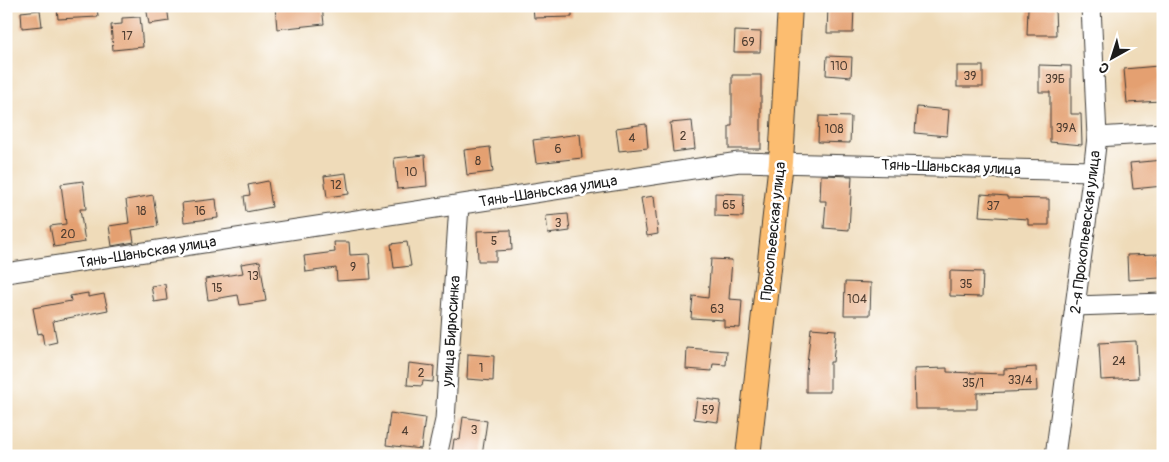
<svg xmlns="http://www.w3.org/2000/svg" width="1169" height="462" font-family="Pangolin,sans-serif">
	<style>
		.building { fill: #e4a071 }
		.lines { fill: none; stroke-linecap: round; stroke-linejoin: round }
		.minor-casing { stroke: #3c3934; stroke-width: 21 }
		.major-casing { stroke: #3c3934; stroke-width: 26 }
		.minor { stroke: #fff; stroke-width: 19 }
		.major { stroke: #fcbd6f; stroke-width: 24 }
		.labels { text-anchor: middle; stroke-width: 5; stroke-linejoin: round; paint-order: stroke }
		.number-label { font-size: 12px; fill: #4e3d31 }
		.street-label { font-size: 15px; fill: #1c1c1c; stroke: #fff }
	</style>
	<rect width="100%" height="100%" fill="#fff"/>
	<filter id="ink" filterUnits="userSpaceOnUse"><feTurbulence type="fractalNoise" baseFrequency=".02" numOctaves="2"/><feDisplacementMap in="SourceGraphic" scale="10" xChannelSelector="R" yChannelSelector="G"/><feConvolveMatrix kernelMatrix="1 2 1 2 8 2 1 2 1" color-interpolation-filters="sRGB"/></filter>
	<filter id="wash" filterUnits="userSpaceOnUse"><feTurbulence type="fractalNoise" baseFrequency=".0096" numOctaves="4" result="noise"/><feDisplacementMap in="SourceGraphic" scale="20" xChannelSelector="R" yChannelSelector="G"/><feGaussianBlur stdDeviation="1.12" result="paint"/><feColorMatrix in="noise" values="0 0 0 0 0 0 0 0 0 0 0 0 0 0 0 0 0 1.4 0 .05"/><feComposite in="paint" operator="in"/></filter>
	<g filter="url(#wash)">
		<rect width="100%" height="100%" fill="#efdbb9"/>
		<g id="blocks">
			<!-- building -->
			<g class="building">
				<polygon points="57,6 97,6 98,17 58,19"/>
				<polygon points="146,6 167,6 169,21 149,24"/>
				<polygon points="275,6 322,6 324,24 277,29"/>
				<polygon points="533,6 572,6 572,17 534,18"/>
				<polygon points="828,6 854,6 853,33 827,33"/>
				<polygon points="1028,8 1055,8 1056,35 1027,35"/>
				<polygon points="40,10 42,26 22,28 21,12"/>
				<polygon points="140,17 143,47 113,50 111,25 122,24 122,18"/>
				<polygon points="735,31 761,32 760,52 734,52"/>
				<polygon points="827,56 852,57 851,77 826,75"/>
				<polygon points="1039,65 1071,66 1071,114 1081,114 1082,145 1050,142 1050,92 1039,92"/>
				<rect x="957" y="66" width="26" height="21"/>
				<polygon points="1158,66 1161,101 1127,103 1124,69"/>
				<polygon points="732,75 761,75 761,149 729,149 729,126 732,126"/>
				<polygon points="917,107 949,110 947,136 915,133"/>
				<polygon points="819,116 851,117 850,143 818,142"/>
				<polygon points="692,121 695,149 673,152 670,123"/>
				<polygon points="646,124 648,148 619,151 616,128"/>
				<polygon points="580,134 582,158 536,163 533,140"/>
				<polygon points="490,147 493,172 467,175 464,150"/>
				<polygon points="425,155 427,186 397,189 394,158"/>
				<polygon points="1163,160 1163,186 1133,189 1130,163"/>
				<polygon points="346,173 349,194 327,197 324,176"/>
				<polygon points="821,175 852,176 849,230 824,228 826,201 820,201"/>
				<polygon points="83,181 86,209 80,209 85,242 54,247 50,226 66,224 61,184"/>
				<polygon points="268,181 272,207 246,212 244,196 250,195 248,185"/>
				<polygon points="715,193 744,194 743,217 715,216"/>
				<polygon points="981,194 1007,196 1007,198 1049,199 1049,225 1028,225 1028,219 979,216"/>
				<polygon points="153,195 158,226 132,230 134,242 112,246 109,226 129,223 126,200"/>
				<polygon points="654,196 658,234 647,236 641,198"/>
				<polygon points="216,199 218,218 184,222 182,203"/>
				<polygon points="568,214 570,231 548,234 546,216"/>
				<polygon points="511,230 512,250 496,251 496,261 478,261 477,231"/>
				<polygon points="334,242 349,242 350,255 369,254 371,279 337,281 336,268 306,272 304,256 335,252"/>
				<polygon points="407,242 411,266 394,268 391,244"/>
				<polygon points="1159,254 1160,278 1128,280 1127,255"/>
				<polygon points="711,259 732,260 729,299 742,300 740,328 724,327 724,320 691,318 693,296 708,298"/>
				<polygon points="260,261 266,301 240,305 238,295 208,300 205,279 243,273 241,264"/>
				<polygon points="950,271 983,272 982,297 950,296"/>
				<polygon points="845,282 871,283 870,315 844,315"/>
				<polygon points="165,284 167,300 154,302 151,286"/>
				<polygon points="88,293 88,297 104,294 108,310 53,321 57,342 44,345 42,333 38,334 33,308 71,301 70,296"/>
				<polygon points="811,328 836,330 833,362 830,362 830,392 806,392 806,372"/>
				<polygon points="1136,341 1138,378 1101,380 1099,343"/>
				<polygon points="687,348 727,351 726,365 713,364 712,371 686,369"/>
				<polygon points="468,354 494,356 493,381 467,379"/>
				<polygon points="409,363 434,366 433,382 423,381 422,386 407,385"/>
				<polygon points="1036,367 1037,391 977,393 977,409 915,409 914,369 947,368 947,372 1004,374 1004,369"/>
				<polygon points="697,398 721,401 718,422 694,419"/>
				<polygon points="390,413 425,418 421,449 386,445"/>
				<polygon points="463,417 487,421 482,456 465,456 452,454 454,439 460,440"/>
			</g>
		</g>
	</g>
	<g filter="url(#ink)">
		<use href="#blocks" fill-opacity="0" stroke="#3c3934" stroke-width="1"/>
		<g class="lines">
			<!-- minor casing -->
			<g class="minor-casing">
				<g id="minor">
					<polyline points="1097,137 1163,133"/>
					<polyline points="6,273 739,162 1093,171"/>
					<polyline points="1075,306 1163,303"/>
					<polyline points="437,456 445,420 459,205"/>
					<polyline points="1055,456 1093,171 1097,137 1091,6"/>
				</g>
			</g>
			<!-- major casing -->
			<g class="major-casing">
				<polyline id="major" points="748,456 781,162 790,6"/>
			</g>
			<!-- minor -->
			<use href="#minor" class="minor"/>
			<!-- major -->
			<use href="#major" class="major"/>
		</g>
	</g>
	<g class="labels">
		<!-- number labels -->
		<g class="number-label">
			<text x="127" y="40">17</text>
			<text x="748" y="46">69</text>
			<text x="839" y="70">110</text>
			<text x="970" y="80">39</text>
			<text x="1055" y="83">39Б</text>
			<text x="1066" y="132">39А</text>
			<text x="834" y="133">108</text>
			<text x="683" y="140">2</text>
			<text x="632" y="142">4</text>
			<text x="558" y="153">6</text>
			<text x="478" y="165">8</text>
			<text x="411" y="176">10</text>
			<text x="336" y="189">12</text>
			<text x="729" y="209">65</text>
			<text x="993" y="210">37</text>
			<text x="141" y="215">18</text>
			<text x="200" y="215">16</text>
			<text x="558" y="227">3</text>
			<text x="68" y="238">20</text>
			<text x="494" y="245">5</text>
			<text x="353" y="271">9</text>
			<text x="253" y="280">13</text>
			<text x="966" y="288">35</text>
			<text x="217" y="292">15</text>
			<text x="857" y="303">104</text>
			<text x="717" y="313">63</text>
			<text x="1119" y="365">24</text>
			<text x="481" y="372">1</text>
			<text x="421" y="377">2</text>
			<text x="1020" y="384">33/4</text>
			<text x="973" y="387">35/1</text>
			<text x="708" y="414">59</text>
			<text x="474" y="434">3</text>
			<text x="405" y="435">4</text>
		</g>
		<!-- street labels -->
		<g class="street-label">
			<text transform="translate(951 167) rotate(2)" y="5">Тянь-Шаньская улица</text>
			<text transform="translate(548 191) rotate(-9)" y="5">Тянь-Шаньская улица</text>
			<text transform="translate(773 231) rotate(-84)" y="5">Прокопьевская улица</text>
			<text transform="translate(1085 232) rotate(-83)" y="5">2-я Прокопьевская улица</text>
			<text transform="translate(147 252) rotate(-9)" y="5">Тянь-Шаньская улица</text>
			<text transform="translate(451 331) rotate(-86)" y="5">улица Бирюсинка</text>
		</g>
	</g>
	<!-- margin -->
	<rect width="1169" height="462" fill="none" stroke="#fff" stroke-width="25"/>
	<!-- north arrow -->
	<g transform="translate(1112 58) rotate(219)" stroke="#ffffff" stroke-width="4" paint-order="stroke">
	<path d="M0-4L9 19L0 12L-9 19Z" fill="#1c1c1c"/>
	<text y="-8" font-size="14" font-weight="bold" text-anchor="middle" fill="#1c1c1c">С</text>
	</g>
</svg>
